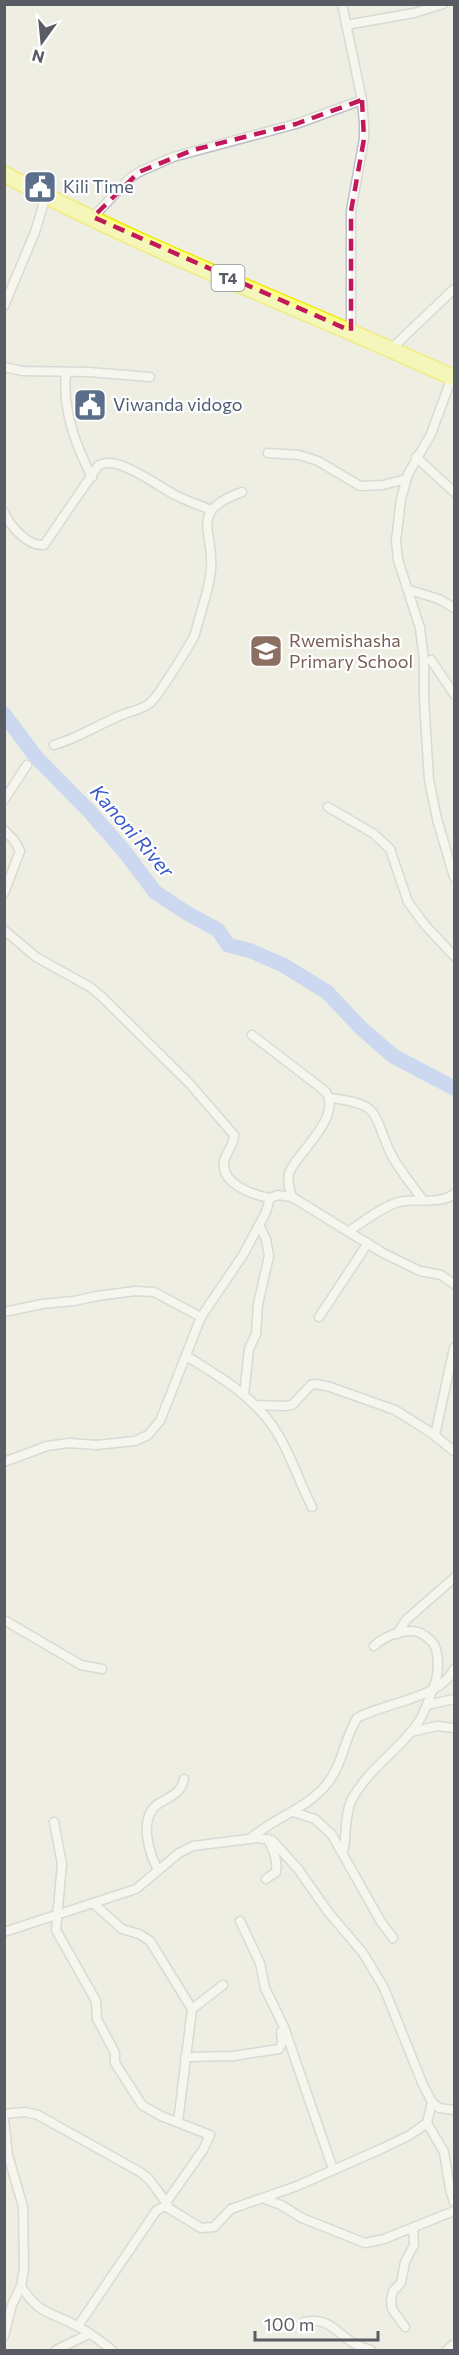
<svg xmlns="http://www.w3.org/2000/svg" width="459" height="2355" font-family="Commissioner,sans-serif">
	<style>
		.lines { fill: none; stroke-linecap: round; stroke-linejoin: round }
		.river { stroke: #a2bcff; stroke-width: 15 }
		.street-casing { stroke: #bfbfc7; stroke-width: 11 }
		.highway-casing { stroke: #f1e900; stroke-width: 18 }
		.street { stroke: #fff; stroke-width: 8 }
		.highway { stroke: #fcff89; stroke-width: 15 }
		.marked { fill: none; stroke: #c2185b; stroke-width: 4.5; stroke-dasharray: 12 8; stroke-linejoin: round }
		.labels { text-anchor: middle; stroke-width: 4.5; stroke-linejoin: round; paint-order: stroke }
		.shield { fill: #fff; stroke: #8c8d92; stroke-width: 1.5 }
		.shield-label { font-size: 16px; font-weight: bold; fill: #5a5c64 }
		.service-label { font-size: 18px; fill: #4e5e75; stroke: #fff; text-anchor: start }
		.education-label { font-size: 18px; fill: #785e54; stroke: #fff; text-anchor: start }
		.water-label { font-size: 20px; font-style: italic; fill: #3a59cc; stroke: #fff }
	</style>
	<rect width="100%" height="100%" fill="#eeefe2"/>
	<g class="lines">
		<!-- river -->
		<polyline class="river" points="4,714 36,757 90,812 124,851 155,892 185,912 218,930 228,945 251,951 283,965 327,992 361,1028 393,1056 454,1088"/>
		<!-- street casing -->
		<g class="street-casing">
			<g id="street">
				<polyline points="342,4 362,100 364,124 364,139 351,211 351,331"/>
				<polyline points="346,25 414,13 443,4"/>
				<polyline points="93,217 130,178 139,172 173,157 296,124 362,100"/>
				<polyline points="4,306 35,232 46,196"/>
				<polyline points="391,349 454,289"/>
				<polyline points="4,367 22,371 88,372 150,377"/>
				<path d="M 66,372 C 62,409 75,444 92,477"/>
				<polyline points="452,377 431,434 408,474 401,499 396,541 398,560 420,628 424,660 424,699 429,780 437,819 454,877"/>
				<polyline points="268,453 299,455 318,461 360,486 383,485 406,479"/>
				<polyline points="416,457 454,492"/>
				<path d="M 4,512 C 10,526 27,546 44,545 L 98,466 C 116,453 159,487 175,495 C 187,501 199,505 211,510"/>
				<polyline points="409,590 439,599 454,608"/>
				<polyline points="431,660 454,694"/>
				<path d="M 54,745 C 78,738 94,727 117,717 C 129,711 140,711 150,703 C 157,698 192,642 195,634 C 200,613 209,591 211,570 C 214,528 188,512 242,492"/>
				<polyline points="4,800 27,765"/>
				<polyline points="328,807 374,834 390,849 408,902 425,925 454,956"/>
				<polyline points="4,830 14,840 20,851 4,893"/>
				<path d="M 4,930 L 36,957 L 90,987 L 101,996 L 189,1083 L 234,1135 C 234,1145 226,1152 224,1162 C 221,1184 253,1195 270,1198 L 266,1212 L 243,1255 L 201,1317 L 160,1421 L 148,1435 L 135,1441 L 96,1445 L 69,1443 L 47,1446 L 4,1462"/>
				<path d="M 252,1035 L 325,1091 C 343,1114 302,1149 291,1169 C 286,1177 289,1188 292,1197"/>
				<path d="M 330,1098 C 381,1104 372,1112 390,1152 C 398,1169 411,1183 422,1199"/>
				<polyline points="270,1198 278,1195 292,1197 383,1253 420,1271 441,1275 454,1284"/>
				<path d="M 349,1231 C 363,1222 383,1206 399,1202 C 416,1198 439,1205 454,1194"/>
				<polyline points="4,1312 42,1304 74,1301 97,1296 135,1291 154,1292 201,1317"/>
				<polyline points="319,1317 368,1243"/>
				<path d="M 186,1356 C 221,1377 258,1399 279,1436 C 292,1458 300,1484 312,1507"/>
				<polyline points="244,1395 249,1349 256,1334 258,1304 269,1256 266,1239 259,1225"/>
				<polyline points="255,1405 284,1406 292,1405 311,1385 316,1384 330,1387 395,1410 430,1432 454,1451"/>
				<polyline points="435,1435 454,1348"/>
				<polyline points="4,1620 81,1665 102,1669"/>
				<polyline points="397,1634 406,1620 454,1578"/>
				<polyline points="427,1705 454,1699"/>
				<polyline points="411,1732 437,1726 454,1728"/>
				<polyline points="293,1812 315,1819 332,1835 381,1922 393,1938"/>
				<polyline points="54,1822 62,1864 56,1930 96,2001 97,2019 115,2053 115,2063 142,2105 161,2116 210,2135 203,2150 167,2201"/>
				<path d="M 251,1838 C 275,1817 306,1809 326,1785 C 343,1765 344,1739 357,1718 C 384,1703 441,1698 454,1669"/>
				<path d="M 343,1853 C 347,1836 344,1815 352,1799 C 368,1770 396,1752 415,1727 C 423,1717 427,1705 431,1694 C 438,1679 440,1665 436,1649 C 433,1640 421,1631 412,1631 C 399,1631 383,1637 374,1646"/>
				<path d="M 158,1870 C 149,1853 138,1818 158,1804 C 169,1797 181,1794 184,1779"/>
				<path d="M 266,1879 L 276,1872 C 278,1860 273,1850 268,1839"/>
				<polyline points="94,1904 122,1929 139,1934 150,1941 192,2009"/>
				<polyline points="240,1921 260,1963 265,1988 284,2027 333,2169"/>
				<polyline points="4,1932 136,1889 179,1853 193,1846 257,1838 272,1840 298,1869 329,1913 363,1953 384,1988 423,2085 432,2102 439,2108 454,2110"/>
				<polyline points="185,2057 233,2056 279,2049 282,2043 281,2032"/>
				<polyline points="4,2114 25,2112 38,2115 140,2172 149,2179 168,2205"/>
				<polyline points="4,2120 8,2155 23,2207 24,2269 21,2286 12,2305 4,2336"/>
				<polyline points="178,2122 192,2009 223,1985"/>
				<polyline points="427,2123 444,2152 450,2189 454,2202"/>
				<polyline points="262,2198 281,2205 302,2218 365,2243 384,2239 454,2211"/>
				<path d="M 21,2286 C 38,2314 51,2312 77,2326 C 89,2332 102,2342 112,2350"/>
				<path d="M 304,2322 C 329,2317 334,2331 352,2342 C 358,2346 365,2348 371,2350"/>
				<polyline points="78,2326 156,2211 165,2206 201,2228 214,2227 231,2209 297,2186 381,2149 410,2135 427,2123 432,2102"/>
				<polyline points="405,2327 392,2309 391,2300 393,2291 401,2283 405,2262 414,2245 413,2228"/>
				<polyline points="56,2350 89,2334"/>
				<polyline points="447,2350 454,2344"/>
			</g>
		</g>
		<!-- highway casing -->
		<g class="highway-casing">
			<path id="highway" d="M 4,174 C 149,252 305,309 454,378"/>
		</g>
		<!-- street -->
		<use href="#street" class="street"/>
		<!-- highway -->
		<use href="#highway" class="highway"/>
	</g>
	<!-- marked area -->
	<path d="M0 0H459V2355H0ZM 362,100 L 364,139 L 351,211 L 351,331 L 93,217 L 139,172 L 193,150 L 296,124 Z" fill="#eeefe2" fill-opacity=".55" fill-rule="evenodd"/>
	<path class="marked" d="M 362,100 L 364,139 L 351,211 L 351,331 L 93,217 L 139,172 L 193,150 L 296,124 Z"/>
	<!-- icons -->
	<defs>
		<g id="civic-square" transform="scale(1.725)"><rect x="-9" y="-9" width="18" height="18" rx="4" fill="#5c6f8a" stroke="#fff"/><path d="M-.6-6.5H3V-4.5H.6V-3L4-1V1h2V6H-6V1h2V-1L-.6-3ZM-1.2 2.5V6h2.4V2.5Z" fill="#fff"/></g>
		<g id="school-square" transform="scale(1.725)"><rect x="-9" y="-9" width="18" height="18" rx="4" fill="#8d6e63" stroke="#fff"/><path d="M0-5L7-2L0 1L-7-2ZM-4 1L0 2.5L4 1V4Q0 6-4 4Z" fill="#fff"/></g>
	</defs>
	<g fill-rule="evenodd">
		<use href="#civic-square" x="40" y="187"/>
		<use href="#civic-square" x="90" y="405"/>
		<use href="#school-square" x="266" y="651"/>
	</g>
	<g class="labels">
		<!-- shield labels -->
		<rect class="shield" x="211.5" y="265" width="33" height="26" rx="4.5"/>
		<g class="shield-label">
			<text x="228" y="284">T4</text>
		</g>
		<!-- service labels -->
		<g class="service-label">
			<text x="63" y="193">Kili Time</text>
			<text x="113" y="411">Viwanda vidogo</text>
		</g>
		<!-- education labels -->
		<g class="education-label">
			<text x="289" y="647">Rwemishasha<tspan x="289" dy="21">Primary School</tspan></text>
		</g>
		<!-- water labels -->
		<g class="water-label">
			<text transform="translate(132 831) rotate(49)" y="7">Kanoni River</text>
		</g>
	</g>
	<!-- border -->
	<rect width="459" height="2355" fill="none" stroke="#5a5c64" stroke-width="12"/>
	<!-- north arrow -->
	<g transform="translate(42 42) rotate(195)" stroke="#ffffff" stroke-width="4.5" paint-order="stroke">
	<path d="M0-4.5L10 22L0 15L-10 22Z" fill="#5a5c64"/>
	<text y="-9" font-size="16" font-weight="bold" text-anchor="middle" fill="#5a5c64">N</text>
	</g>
	<!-- scale -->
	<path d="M255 2331v9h123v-9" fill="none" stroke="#5a5c64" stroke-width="3"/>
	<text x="264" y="2331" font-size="18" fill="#5a5c64" stroke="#ffffff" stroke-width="4.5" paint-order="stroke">100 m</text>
</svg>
